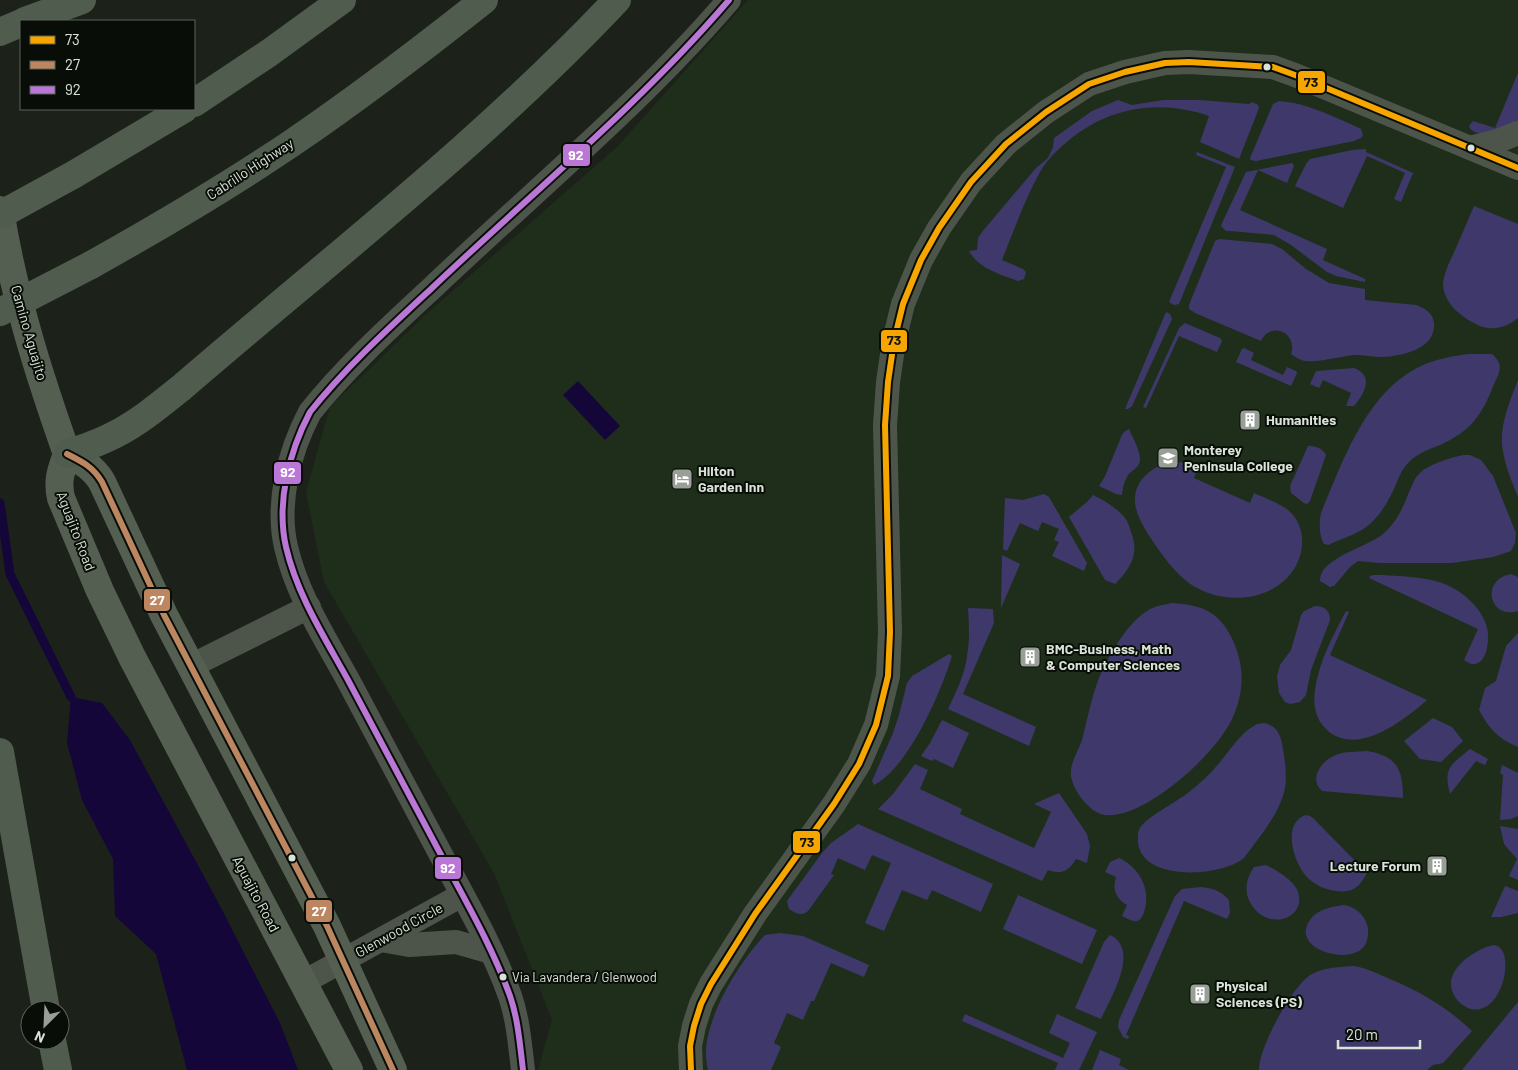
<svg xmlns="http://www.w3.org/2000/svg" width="1518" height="1070" font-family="Barlow,sans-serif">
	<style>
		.built { fill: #1e2e1b }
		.green { fill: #3f396b }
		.water { fill: #150639 }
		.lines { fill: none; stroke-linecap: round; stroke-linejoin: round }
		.stream { stroke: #150639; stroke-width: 9 }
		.street { stroke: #4d554b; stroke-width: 24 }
		.primary { stroke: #545f52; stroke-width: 28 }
		.highway { stroke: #505c4e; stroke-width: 28 }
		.highway-bridge { stroke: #505c4e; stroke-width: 28 }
		.bus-1-casing { stroke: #080e07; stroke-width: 10 }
		.bus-2-casing { stroke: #080e07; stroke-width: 10 }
		.bus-3-casing { stroke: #080e07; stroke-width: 10 }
		.bus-1 { stroke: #f7a600; stroke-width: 6 }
		.bus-2 { stroke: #bb8660; stroke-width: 6 }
		.bus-3 { stroke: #ba77d6; stroke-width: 6 }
		.bus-dot { fill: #dae3d8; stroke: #080e07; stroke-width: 2 }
		.labels { text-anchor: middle; stroke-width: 4; stroke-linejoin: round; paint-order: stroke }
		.bus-label { font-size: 13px; fill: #dae3d8; stroke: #080e07; text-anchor: start }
		.street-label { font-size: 14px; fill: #dae3d8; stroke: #080e07 }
		.poi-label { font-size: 14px; font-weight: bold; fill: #dae3d8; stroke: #080e07; text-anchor: start }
		.line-badge { stroke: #080e07; stroke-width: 2 }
		.badge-label { font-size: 14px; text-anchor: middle; font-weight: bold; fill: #fff }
		.pale-badge-label { font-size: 14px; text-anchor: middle; font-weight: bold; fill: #111 }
	</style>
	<rect width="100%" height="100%" fill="#1c221a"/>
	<!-- built -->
	<polygon class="built" points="748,0 1518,0 1518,1070 538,1070 552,1020 494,873 324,582 306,492 330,407 424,316 617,147"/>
	<!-- green -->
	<g class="green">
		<path d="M 1518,73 L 1518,121 C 1513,125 1506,129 1499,131 C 1490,134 1472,136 1469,126 L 1473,121 L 1495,128 Z"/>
		<path d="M 1118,100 L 1132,105 L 1163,100 L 1200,100 L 1249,104 L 1252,102 L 1258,105 L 1259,108 L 1239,159 L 1200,142 L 1209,116 C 1159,99 1109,107 1068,141 C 1058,149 1047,160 1040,172 C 1025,199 1014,230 1002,260 L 1023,269 L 1026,272 L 1024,279 L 1018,281 C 1000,274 979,269 969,251 L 977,250 L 978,238 L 982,232 L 1036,168 L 1048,158 L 1053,147 L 1054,138 L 1092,111 Z"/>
		<path d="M 1279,101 C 1307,103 1332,116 1357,127 L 1361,129 L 1363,135 L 1361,138 L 1354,141 L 1256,161 L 1251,160 L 1250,158 L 1273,104 Z"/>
		<polygon points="1366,149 1366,152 1413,173 1401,202 1394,199 1405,173 1367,156 1343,208 1295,186 1306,164 1310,159 1352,150"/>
		<polygon points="1197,152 1235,167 1179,304 1174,305 1169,302 1226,167 1196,155"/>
		<polygon points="1292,163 1294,166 1287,183 1258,170 1240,210 1327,249 1323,260 1365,279 1365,282 1336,276 1327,272 1291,245 1274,235 1230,231 1226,231 1221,226 1222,223 1246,172"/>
		<path d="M 1474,206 L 1518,224 L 1518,318 C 1506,328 1490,332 1476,324 C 1461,317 1443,302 1443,284 C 1444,272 1451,259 1456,248 C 1462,234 1468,220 1474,206 Z"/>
		<path d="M 1219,239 L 1272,244 L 1282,249 L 1306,269 L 1329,283 L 1365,289 L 1365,300 L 1416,305 C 1425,308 1433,313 1434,323 C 1436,349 1402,356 1382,357 C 1373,357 1364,355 1355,355 C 1341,356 1318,363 1305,361 C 1300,360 1295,357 1291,354 C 1298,332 1270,321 1261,341 L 1195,313 L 1189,309 L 1189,305 L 1215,241 Z"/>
		<polygon points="1166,312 1170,314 1172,319 1132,406 1128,409 1125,409"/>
		<polygon points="1185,323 1220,338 1222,341 1217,352 1179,336 1146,408 1143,407 1179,328"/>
		<polygon points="1244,348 1254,353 1251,360 1283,375 1287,367 1296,371 1297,373 1291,386 1236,362 1242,349"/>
		<path d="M 1469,354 L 1492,354 C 1504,364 1500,372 1494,384 C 1482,415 1471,431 1440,445 C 1430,449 1418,453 1410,461 C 1401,469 1398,480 1393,491 C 1385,507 1376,522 1360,531 C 1351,536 1341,539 1332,543 L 1329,545 L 1324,544 C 1319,536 1319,522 1321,513 C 1343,461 1366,392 1421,366 C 1436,359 1452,356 1469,354 Z"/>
		<path d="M 1354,368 C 1375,376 1364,394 1354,406 L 1346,406 L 1351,393 L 1323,380 L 1319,388 L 1310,384 L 1316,371 Z"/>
		<path d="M 1518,380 L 1518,497 C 1496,444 1497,433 1518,380 Z"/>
		<path d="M 1129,429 C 1133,439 1140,449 1140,460 C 1140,467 1132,470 1128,475 C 1124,482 1123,487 1122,495 L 1116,494 L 1099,486 L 1105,476 L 1122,435 L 1124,432 Z"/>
		<path d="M 1308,446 C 1316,446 1322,448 1326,455 L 1310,501 L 1307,504 L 1304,503 L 1291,493 L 1290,486 Z"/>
		<path d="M 1464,455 L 1470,455 L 1481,460 L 1493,476 L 1516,533 L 1515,543 L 1511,551 L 1493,557 L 1452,563 L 1380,563 L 1358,561 L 1350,567 L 1334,586 L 1330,587 L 1320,581 C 1319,558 1368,547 1383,534 C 1396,523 1403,508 1409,492 C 1412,486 1414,479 1418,475 C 1426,465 1452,457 1464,455 Z"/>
		<path d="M 1173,461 L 1186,463 L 1198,468 L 1194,478 L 1250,503 L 1254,493 C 1265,498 1279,503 1288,510 C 1309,528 1305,560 1287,578 C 1261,604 1217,603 1189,583 C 1174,572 1162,555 1152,540 C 1144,528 1134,512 1135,498 C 1136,478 1155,465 1173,461 Z"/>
		<polygon points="1044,494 1049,497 1087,563 1084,571 1052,556 1059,542 1054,540 1059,529 1042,522 1038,531 1020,523 1007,551 1003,549 1005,498 1023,500"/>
		<path d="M 1093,495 C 1105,501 1117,508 1125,518 C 1128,522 1130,528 1131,532 C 1140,554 1130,569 1115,584 L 1105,580 L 1069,517 L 1087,502 Z"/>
		<polygon points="1002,555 1020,564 1001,608"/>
		<path d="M 1511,574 L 1518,577 L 1518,611 C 1489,620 1480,579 1511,574 Z"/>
		<path d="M 1373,575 C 1391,575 1426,577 1442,583 C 1461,590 1479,605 1486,624 C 1490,634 1489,662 1475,664 C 1471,665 1467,662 1464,660 L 1478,629 L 1369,578 L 1370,576 Z"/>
		<path d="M 1172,603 C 1203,605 1221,612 1234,643 C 1244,666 1244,689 1235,712 C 1228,732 1207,755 1192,769 C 1173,787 1119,830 1093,810 C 1083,802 1073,789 1071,776 C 1070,762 1078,752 1082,740 C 1088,717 1092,693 1102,671 C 1107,659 1114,649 1121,638 C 1128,628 1136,618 1147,611 C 1154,606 1163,605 1172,603 Z"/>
		<path d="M 1315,606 C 1324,606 1330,610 1330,620 L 1311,670 L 1306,695 L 1300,702 L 1290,704 L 1285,702 L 1279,693 L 1277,676 L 1280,665 L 1291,650 L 1301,615 L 1304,611 Z"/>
		<path d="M 968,608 L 993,609 L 994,623 L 963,694 L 1036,727 L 1029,746 L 948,709 C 956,692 965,674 967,656 C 970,640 969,624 968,608 Z"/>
		<path d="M 1346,611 L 1349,612 L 1330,655 L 1427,700 C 1403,721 1356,758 1326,729 C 1315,719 1313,703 1315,690 C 1319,661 1333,636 1346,611 Z"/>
		<path d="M 1518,633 L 1518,747 C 1498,738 1490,730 1479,710 L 1485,688 L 1496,681 L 1506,646 Z"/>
		<path d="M 949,654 L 952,656 L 951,659 C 940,694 908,768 874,785 L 872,781 L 893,733 L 899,715 L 907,683 L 912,676 Z"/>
		<polygon points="1433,718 1452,727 1463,741 1441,762 1420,759 1404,741"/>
		<polygon points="942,720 969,733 953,768 934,759 932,761 921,756 930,743"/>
		<path d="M 1264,723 C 1278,726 1281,736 1283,749 C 1285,761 1287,775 1285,788 C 1280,814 1259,837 1244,858 C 1221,877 1143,882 1138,843 C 1138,838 1137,833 1140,828 C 1146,817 1177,802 1189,792 C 1202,782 1214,770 1224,757 C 1232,747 1239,737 1249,729 L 1257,724 Z"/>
		<path d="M 1470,749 L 1488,759 L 1485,765 L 1476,761 L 1450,794 C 1443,767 1451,765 1470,749 Z"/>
		<path d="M 1367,751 C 1397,756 1403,769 1403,798 L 1322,791 C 1308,779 1322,760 1336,755 C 1345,751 1357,752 1367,751 Z"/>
		<path d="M 915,764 L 928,770 L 920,789 L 962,809 L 960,814 L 1034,848 L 1051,812 L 1034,804 L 1059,793 L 1087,834 L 1090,846 L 1087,863 L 1076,859 C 1069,871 1061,875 1048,870 L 1042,881 L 878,809 L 893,794 Z"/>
		<polygon points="1502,765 1518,773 1518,816 1511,819 1500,820 1503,775 1500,773"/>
		<path d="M 1306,815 L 1310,816 L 1313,818 L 1367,873 C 1359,887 1354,893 1337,891 C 1325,890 1313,884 1306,876 C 1294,862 1281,823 1306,815 Z"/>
		<path d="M 858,824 L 993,884 L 981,912 L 932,890 L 927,900 L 902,890 L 884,931 L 865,923 L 891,863 L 872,855 L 865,870 L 838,858 L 831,874 L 834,875 L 808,911 C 801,917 795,913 789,909 L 787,901 L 822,853 L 831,843 Z"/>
		<polygon points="1500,826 1518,829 1518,880 1509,876 1517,859 1504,844"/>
		<path d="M 1119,858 C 1139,867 1152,890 1144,912 C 1143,915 1141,920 1137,921 C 1133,922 1126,918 1122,916 L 1127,905 C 1116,899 1112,889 1116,877 L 1105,872 L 1110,862 Z"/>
		<path d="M 1266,865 C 1276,870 1295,881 1298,892 C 1307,920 1264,933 1249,900 C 1244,889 1247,877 1254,867 Z"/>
		<polygon points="1505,886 1518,891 1518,913 1501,917 1491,917"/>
		<path d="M 1201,887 C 1213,888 1221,891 1229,900 L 1230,913 L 1227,919 L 1184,901 L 1126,1035 L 1129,1036 L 1128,1039 L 1123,1037 L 1118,1027 L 1119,1020 L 1175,896 L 1182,889 Z"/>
		<polygon points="1018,895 1097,930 1082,964 1003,929"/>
		<path d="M 1344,905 C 1362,908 1373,926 1366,943 C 1356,967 1293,952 1308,923 C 1316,909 1330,907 1344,905 Z"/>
		<path d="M 780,933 L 803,936 L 869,965 L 864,977 L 831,963 L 814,1001 L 811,1001 L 803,1020 L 787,1013 L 774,1043 L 781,1047 L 771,1070 L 708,1070 C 707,1065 706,1060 706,1055 C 705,1017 740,961 765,935 Z"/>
		<path d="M 1110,935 C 1141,949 1110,999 1101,1019 L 1075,1008 L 1104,942 Z"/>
		<path d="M 1493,945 C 1518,945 1503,1021 1468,1008 C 1462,1005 1457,1001 1454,995 C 1441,972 1473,950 1493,945 Z"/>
		<path d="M 1354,966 C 1367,968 1378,974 1390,979 C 1421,992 1448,1008 1472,1031 L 1443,1063 L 1433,1065 L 1427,1070 L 1259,1070 C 1258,1049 1293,984 1312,974 C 1325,967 1340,967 1354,966 Z"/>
		<polygon points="1518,1002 1518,1070 1462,1070"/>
		<polygon points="965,1014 1063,1058 1070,1043 1049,1033 1057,1014 1097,1032 1079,1070 1055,1070 1058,1063 962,1021"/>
		<polygon points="1100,1050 1121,1059 1119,1065 1129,1070 1092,1070"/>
	</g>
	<!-- water -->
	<g class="water">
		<polygon points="578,381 620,426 605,440 563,395"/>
		<polygon points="71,697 102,703 130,740 219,904 280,1023 298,1070 187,1070 156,954 115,916 113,859 82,800 67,743"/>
	</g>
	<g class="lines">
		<!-- stream -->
		<polyline class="stream" points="0,503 10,574 71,697"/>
		<!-- street -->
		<g class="street">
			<polyline points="1470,148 1498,141 1518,133"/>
			<polyline points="191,666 309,607"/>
			<polyline points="381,940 409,945 456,942 491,952"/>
			<polyline points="302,983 462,895"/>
			<path d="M 523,1070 C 520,1045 518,1019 510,996 C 492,946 465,900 440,853 C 410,796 379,738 348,680 C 325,638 297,595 286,547 C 276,503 289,452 310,412 C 346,367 390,327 432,288 C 532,193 639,105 729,0"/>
			<polyline points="691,1070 690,1046 694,1026 701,1004 711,984 755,914 834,804 859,764 876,725 888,676 890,632 885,425 888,382 894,341 903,304 921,260 939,228 971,182 1006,144 1046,112 1089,84 1125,72 1165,63 1189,62 1273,67 1295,75 1518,168"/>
		</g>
		<!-- primary -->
		<g class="primary">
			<path d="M 0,210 C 13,293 39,375 67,454"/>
			<path d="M 67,454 C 83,462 93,467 102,482 L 164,615 L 327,926 L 393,1070"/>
			<path d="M 67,454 C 61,471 57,480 61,498 L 100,591 L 132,657 L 349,1070"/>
		</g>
		<!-- highway -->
		<g class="highway">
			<polyline points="25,21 82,0"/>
			<polyline points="0,32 21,23"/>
			<polyline points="194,103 269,53 342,0"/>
			<polyline points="73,175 184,109"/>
			<path d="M 91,265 C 159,227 227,187 292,143 C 358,98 421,50 484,0"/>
			<path d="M 67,454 C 83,448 99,443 114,435 C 138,423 160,405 181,388 C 328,261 483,142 617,0"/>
			<polyline points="0,752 46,1010"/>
			<polyline points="52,1040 58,1070"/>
		</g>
		<!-- highway-bridge -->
		<g class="highway-bridge">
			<polyline points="0,215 73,175"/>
			<polyline points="0,312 91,265"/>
		</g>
		<!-- bus-1 casing -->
		<g class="bus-1-casing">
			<polyline id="bus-1" points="691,1070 690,1046 694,1026 701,1004 711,984 755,914 834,804 859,764 876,725 888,676 890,632 885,425 888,382 894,341 903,304 921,260 939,228 971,182 1006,144 1046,112 1089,84 1125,72 1165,63 1189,62 1273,67 1295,75 1518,168"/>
		</g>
		<!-- bus-2 casing -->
		<g class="bus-2-casing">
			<path id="bus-2" d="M 67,454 C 83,462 93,467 102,482 L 164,615 L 327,926 L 393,1070"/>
		</g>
		<!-- bus-3 casing -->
		<g class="bus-3-casing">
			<path id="bus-3" d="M 523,1070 C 520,1045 518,1019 510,996 C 492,946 465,900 440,853 C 410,796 379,738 348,680 C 325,638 297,595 286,547 C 276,503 289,452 310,412 C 346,367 390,327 432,288 C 532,193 639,105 729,0"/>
		</g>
		<!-- bus-1 -->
		<use href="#bus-1" class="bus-1"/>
		<!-- bus-2 -->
		<use href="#bus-2" class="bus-2"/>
		<!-- bus-3 -->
		<use href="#bus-3" class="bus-3"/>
	</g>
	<!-- icons -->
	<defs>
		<g id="building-square" transform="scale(1.125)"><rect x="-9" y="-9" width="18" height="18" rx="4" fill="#989f96" stroke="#080e07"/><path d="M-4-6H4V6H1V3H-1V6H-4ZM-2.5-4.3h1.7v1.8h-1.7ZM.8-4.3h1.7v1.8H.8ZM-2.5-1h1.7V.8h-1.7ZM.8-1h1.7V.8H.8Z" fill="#fff"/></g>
		<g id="university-square" transform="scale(1.125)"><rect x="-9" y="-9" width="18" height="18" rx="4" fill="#989f96" stroke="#080e07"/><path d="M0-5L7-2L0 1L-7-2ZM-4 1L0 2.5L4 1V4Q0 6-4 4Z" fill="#fff"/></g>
		<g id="hotel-square" transform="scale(1.125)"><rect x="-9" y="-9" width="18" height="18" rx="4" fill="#989f96" stroke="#080e07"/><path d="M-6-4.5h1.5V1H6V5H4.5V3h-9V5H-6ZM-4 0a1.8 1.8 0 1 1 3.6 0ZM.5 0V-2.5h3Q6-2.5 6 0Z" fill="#fff"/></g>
	</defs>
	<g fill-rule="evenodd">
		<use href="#building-square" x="1250" y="420"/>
		<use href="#university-square" x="1168" y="458"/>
		<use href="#hotel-square" x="682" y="479"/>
		<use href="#building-square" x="1030" y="657"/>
		<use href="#building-square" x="1437" y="866"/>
		<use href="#building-square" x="1200" y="994"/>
	</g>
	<!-- markers -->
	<g class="bus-dot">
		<circle cx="1267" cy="67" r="4.5"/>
		<circle cx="1471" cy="148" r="4.5"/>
		<circle cx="292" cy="858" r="4.5"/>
		<circle cx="503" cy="977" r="4.5"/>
	</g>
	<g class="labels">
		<!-- bus labels -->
		<g class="bus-label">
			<text x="512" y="982">Via Lavandera / Glenwood</text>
		</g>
		<!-- street labels -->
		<g class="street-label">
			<text transform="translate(250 169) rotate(-33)" y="5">Cabrillo Highway</text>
			<text transform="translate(29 333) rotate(74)" y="5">Camino Aguajito</text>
			<text transform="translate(76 531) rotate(69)" y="5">Aguajito Road</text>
			<text transform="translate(256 894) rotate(62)" y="5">Aguajito Road</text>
			<text transform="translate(399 930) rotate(-29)" y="5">Glenwood Circle</text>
		</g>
		<!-- poi labels -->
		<g class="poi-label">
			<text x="1266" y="425">Humanities</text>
			<text x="1184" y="455">Monterey<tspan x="1184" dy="16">Peninsula College</tspan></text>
			<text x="698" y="476">Hilton<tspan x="698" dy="16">Garden Inn</tspan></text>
			<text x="1046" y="654">BMC-Business, Math<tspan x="1046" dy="16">&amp; Computer Sciences</tspan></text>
			<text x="1421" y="871" text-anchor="end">Lecture Forum</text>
			<text x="1216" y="991">Physical<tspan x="1216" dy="16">Sciences (PS)</tspan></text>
		</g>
	</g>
	<g class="line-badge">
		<rect x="1297" y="70" width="29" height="24" rx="5" fill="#f7a600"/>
		<rect x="562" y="143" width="29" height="24" rx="5" fill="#ba77d6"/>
		<rect x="880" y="329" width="28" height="24" rx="5" fill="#f7a600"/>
		<rect x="273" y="461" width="29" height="24" rx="5" fill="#ba77d6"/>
		<rect x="143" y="588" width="28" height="24" rx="5" fill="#bb8660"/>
		<rect x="792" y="830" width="29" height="24" rx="5" fill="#f7a600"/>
		<rect x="434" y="856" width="28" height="24" rx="5" fill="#ba77d6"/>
		<rect x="305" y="899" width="28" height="24" rx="5" fill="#bb8660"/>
	</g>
	<g class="badge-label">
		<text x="576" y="160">92</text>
		<text x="288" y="477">92</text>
		<text x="157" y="605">27</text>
		<text x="448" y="873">92</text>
		<text x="319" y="916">27</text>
	</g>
	<g class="pale-badge-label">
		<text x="1311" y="87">73</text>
		<text x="894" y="345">73</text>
		<text x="807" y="847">73</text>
	</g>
	<!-- legend -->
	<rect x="20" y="20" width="175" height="90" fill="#080e07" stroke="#5c635b"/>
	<rect x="30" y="36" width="25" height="8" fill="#f7a600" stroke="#5c635b"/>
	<text x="65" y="45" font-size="15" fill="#dae3d8">73</text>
	<rect x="30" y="61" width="25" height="8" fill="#bb8660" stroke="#5c635b"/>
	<text x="65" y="70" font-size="15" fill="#dae3d8">27</text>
	<rect x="30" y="86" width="25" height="8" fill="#ba77d6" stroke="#5c635b"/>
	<text x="65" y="95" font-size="15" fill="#dae3d8">92</text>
	<!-- north arrow -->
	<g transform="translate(45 1025) rotate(204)"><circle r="24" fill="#080e07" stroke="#5c635b"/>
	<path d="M0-4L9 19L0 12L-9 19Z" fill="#989f96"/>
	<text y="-8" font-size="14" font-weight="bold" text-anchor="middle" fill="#dae3d8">N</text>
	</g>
	<!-- scale -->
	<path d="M1338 1040v8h82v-8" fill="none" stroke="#dae3d8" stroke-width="2.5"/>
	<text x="1346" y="1040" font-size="15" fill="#dae3d8" stroke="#080e07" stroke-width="4" paint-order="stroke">20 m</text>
</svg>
